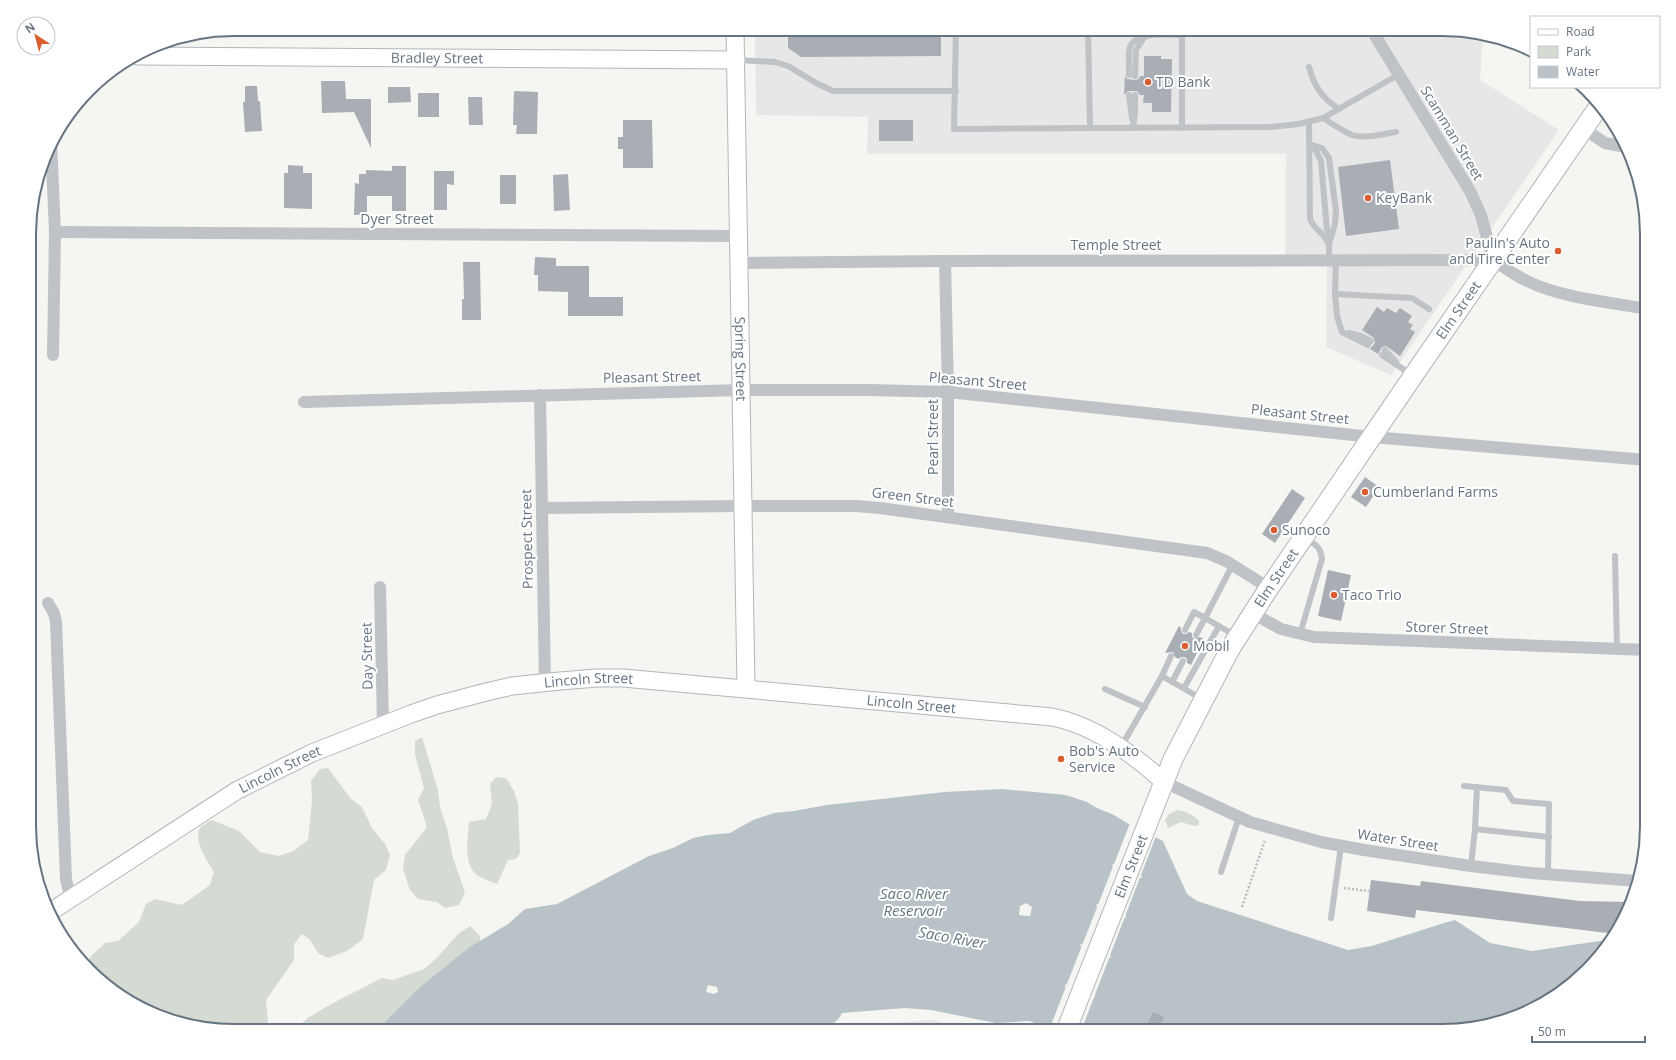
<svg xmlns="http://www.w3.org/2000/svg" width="1676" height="1060" font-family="'Open Sans',sans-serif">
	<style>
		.built { fill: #e6e7e6 }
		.green { fill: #d5dad2 }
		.water { fill: #b8c2c7; fill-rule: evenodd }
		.pier { fill: #f5f6f2 }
		.building { fill: #a8aeb4 }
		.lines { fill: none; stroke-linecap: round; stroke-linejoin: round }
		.secondary-casing { stroke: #b1b6bb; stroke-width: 19 }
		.primary-casing { stroke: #b2b6ba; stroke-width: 21 }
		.path { stroke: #b9bbbe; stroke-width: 2.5; stroke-dasharray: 2 2; stroke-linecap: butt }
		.lane { stroke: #bfc2c6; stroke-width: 6 }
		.street { stroke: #bfc2c6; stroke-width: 12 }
		.secondary { stroke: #fff; stroke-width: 17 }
		.primary { stroke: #fff; stroke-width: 19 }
		.poi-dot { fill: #d95d2f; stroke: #fff; stroke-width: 1.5 }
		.labels { text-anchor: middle; stroke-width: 4; stroke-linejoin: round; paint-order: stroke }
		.street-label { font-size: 14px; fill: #667482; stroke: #fff }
		.poi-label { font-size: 14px; fill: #667482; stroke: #fff; text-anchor: start }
		.water-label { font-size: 15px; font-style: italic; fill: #62767f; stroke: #fff }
		.rim { fill: none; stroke: #667482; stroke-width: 2 }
	</style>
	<rect width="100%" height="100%" fill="#f5f6f2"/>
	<!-- built -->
	<g class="built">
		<polygon points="755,29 1443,29 1483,36 1480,80 1559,130 1391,375 1326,347 1327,256 1285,256 1286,154 867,154 868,117 756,115"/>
		<polygon points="935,1020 970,1031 830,1031 844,1025"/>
	</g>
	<!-- green -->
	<g class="green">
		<polygon points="422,737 438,790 440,807 447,828 453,858 465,893 459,905 445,908 437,902 418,899 410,890 403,869 405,855 427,827 418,800 424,788 415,754 415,741"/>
		<path d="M 328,768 L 351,799 L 362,807 L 372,828 L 385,844 L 390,855 L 386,870 L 374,880 L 363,939 L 347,951 L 328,958 L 319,954 L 310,940 L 302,934 L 294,944 L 294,960 L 266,1000 L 268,1022 L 272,1031 L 233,1031 L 168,1020 L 120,997 L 87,963 L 91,956 L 105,943 L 118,941 L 139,922 L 146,904 L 155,899 L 182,905 L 210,885 L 214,872 C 208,862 191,838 201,827 C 204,824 209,822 212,820 L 239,831 L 260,852 L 279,856 L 293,851 L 308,840 L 312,801 L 311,781 L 320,769 Z"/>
		<path d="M 496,777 L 506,778 L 514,791 L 518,804 L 520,853 L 516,859 L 508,860 L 497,884 C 491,881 481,879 476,874 C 463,863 468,838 469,822 L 486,819 L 492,804 L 490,784 Z"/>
		<path d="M 1177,810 C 1186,811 1192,814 1199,821 L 1199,825 L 1194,826 L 1181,822 L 1168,828 L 1165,820 L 1169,814 Z"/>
		<polygon points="470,926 480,936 481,955 393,1031 293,1031 309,1017 333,1003 382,978 393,980 424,969 437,958 458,934"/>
	</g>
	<!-- water -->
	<path class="water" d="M 1002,789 L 1066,795 L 1087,802 L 1097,808 L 1114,815 L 1127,823 L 1163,841 L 1187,894 L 1197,901 L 1348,950 L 1372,946 L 1444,923 L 1455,920 L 1490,943 L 1532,951 L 1613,939 L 1587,971 L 1544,1004 L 1496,1024 L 1456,1031 L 1058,1031 L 1029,1021 L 996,1023 L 931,1010 L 905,1008 L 842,1013 C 837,1024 826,1027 814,1031 L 376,1031 L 419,988 L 446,966 L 470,947 L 508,924 L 525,909 L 557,904 L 649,856 L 673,848 L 693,838 L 708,835 L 730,833 L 753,820 L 774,813 L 794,811 L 827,805 L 945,792 ZM 1113,864 L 1142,876 L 1142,878 L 1112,866 ZM 1026,903 L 1032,907 L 1030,916 L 1019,915 L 1020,906 ZM 1097,904 L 1126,916 L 1126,918 L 1096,906 ZM 1081,944 L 1111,956 L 1110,958 L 1080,946 ZM 1065,984 L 1095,996 L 1094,998 L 1065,987 ZM 708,985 L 717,987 L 718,992 L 714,994 L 706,992 Z"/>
	<!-- pier -->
	<polygon class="pier" points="1130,823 1156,836 1081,1031 1049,1030"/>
	<!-- building -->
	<g class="building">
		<polygon points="804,29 941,29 941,56 801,57 788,48 788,34 804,33"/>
		<polygon points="1144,56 1161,56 1161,59 1172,59 1171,112 1152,112 1152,103 1143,103 1144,95 1140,95 1137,91 1128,91 1124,95 1125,76 1127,79 1135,80 1139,79 1140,76 1144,76"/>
		<polygon points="321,81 345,81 346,99 371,99 371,148 354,112 322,113"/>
		<polygon points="245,86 257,86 258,101 260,101 262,131 245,132 243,102 245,102"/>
		<polygon points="388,87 410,87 411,102 388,103"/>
		<polygon points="514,91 538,92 537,134 516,134 517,125 513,125"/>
		<rect x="418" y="93" width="21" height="24"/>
		<polygon points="468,97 482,97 483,125 469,125"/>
		<polygon points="623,120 652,120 653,168 623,168 623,149 618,149 618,137 623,137"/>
		<rect x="879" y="120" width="34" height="21"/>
		<polygon points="1390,160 1399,229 1346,236 1338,167"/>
		<polygon points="288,165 303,166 303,173 312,173 312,209 284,208 284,173 288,173"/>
		<polygon points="392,166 406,166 406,211 392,211 392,196 367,196 367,215 354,215 355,183 359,184 359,174 366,174 366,170 392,171"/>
		<polygon points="434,171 454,171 454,185 447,184 447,210 434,210"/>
		<polygon points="568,174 570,210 554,211 553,175"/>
		<rect x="500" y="175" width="16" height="29"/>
		<polygon points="535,257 556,258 556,266 589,266 589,297 623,297 623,316 568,316 568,292 538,291 538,275 534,275"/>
		<polygon points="463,262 480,262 481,320 462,320 462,299 464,299"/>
		<polygon points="1377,307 1384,312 1387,308 1396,313 1400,308 1412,316 1408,322 1413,325 1410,329 1415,332 1400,356 1386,346 1382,347 1378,354 1370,349 1375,343 1374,338 1362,330"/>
		<polygon points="1365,477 1379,487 1366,507 1351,497"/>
		<polygon points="1292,489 1305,498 1275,543 1262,534"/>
		<polygon points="1328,570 1351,575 1341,621 1318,616"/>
		<polygon points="1179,626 1181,628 1181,631 1183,634 1186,634 1189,632 1192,633 1192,637 1194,639 1200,637 1204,639 1191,665 1187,663 1187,659 1185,657 1181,657 1179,659 1175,657 1173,652 1165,653"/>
		<polygon points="1371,880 1420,886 1421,881 1580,901 1631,902 1616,934 1416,910 1415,918 1367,911"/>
		<polygon points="1153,1012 1164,1017 1157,1031 1144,1031"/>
	</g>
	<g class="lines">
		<!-- secondary casing -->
		<g class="secondary-casing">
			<g id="secondary">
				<path id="s1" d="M 735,29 L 746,688"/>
				<path id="s2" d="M 138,56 L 736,60"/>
				<path id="s3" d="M 50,912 L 236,791 L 312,753 L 411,714 L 437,705 L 486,692 L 512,686 L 560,681 L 597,678 L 623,678 L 1052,717 C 1094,725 1132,753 1164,782"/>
			</g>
		</g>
		<!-- primary casing -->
		<g class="primary-casing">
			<g id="primary">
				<path id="s4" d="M 1066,1031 L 1173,759 L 1230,649 L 1265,594 L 1413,376 L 1600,105"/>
			</g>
		</g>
		<!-- path -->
		<g class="path">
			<polyline points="1344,888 1369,891"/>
			<polyline points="1242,907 1265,840"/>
		</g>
		<!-- lane -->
		<g class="lane">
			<polyline points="956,29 954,129 1269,127 1299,124 1323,118 1398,75"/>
			<polyline points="1088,29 1090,127"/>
			<polyline points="1374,33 1381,29"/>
			<polyline points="737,60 775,62 788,66 818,84 833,91 956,91"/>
			<path d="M 1309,67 C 1314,86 1322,98 1339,109"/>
			<path d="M 1129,75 C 1129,67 1128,55 1130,47 C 1136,31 1169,35 1182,35"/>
			<polyline points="1135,76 1136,50 1143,39"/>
			<polyline points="1129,95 1132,119"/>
			<path d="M 1323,118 C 1332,123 1342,131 1352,135 C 1365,139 1382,134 1396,132"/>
			<path d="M 1309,122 L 1310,219 C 1313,229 1327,234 1329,246 C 1329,250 1329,255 1329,259"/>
			<polyline points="1133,127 1135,112 1135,95"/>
			<polyline points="1182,128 1182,29"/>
			<polyline points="1309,144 1322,148 1329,158 1336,211 1335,224 1329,244"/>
			<polyline points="1310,145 1316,151 1321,161 1328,242"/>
			<polyline points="1336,260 1335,294 1412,298 1429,309"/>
			<polyline points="1335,294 1337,316 1342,332 1368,345"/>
			<polyline points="1349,333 1361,336 1371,341"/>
			<polyline points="1385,350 1396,362"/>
			<polyline points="1382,355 1412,375"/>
			<polyline points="1615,556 1617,649"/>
			<polyline points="1233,564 1205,618 1236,636"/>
			<polyline points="1185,630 1194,612 1205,618 1196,635"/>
			<path d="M 1300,634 L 1322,559 C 1321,547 1315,544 1305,538"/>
			<polyline points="1162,676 1202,699"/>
			<polyline points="1172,682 1183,661"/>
			<polyline points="1184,688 1219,626"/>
			<polyline points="1105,689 1145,707"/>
			<polyline points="1121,747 1162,676 1171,656"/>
			<polyline points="1464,786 1506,790 1513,801 1549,804 1548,874"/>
			<polyline points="1475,829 1477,787"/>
			<polyline points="1471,866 1475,829 1549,837"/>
			<polyline points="1221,872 1239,817"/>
			<polyline points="1331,918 1341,846"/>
		</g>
		<!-- street -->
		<g class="street">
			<polyline points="1371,29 1470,191 1481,215 1493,260"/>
			<polyline points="1584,129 1605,143 1626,147"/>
			<polyline points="51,141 55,232 53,355"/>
			<polyline points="55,232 739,236"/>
			<path d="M 1493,260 C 1504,267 1515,275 1527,281 C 1562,298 1608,302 1647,309"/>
			<polyline points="945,261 948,392 948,516"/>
			<polyline points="740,263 945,261 1493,260"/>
			<polyline points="540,395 545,683"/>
			<polyline points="304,402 742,390 870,390 948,392 1372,437 1647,460"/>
			<polyline points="542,508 742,506 856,506 880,508 1207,553 1226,561 1269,588"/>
			<polyline points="380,587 383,725"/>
			<polyline points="48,603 54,613 56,622 66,879 69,892 73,897"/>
			<polyline points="1252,613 1281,629 1314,637 1647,650"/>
			<polyline points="1164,782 1250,822 1321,842 1364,850 1471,866 1531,873 1638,881"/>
		</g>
		<!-- secondary -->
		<use href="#secondary" class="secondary"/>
		<!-- primary -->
		<use href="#primary" class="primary"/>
	</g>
	<!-- markers -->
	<g class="poi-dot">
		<circle cx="1148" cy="82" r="4"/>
		<circle cx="1368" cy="198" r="4"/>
		<circle cx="1558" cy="251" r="4"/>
		<circle cx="1365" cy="492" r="4"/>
		<circle cx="1274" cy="530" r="4"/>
		<circle cx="1334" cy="595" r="4"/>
		<circle cx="1185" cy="646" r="4"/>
		<circle cx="1061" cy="759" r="4"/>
	</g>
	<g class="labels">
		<!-- street labels -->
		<g class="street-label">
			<text dy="5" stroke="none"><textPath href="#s2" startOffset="299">Bradley Street</textPath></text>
			<text transform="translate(1452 133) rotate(59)" y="5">Scamman Street</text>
			<text x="397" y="224">Dyer Street</text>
			<text x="1116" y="250">Temple Street</text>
			<text dy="5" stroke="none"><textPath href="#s4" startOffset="825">Elm Street</textPath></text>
			<text dy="5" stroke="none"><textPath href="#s1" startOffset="330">Spring Street</textPath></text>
			<text transform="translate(652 377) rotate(-1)" y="5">Pleasant Street</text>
			<text transform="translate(978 381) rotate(5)" y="5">Pleasant Street</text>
			<text transform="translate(1300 414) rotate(6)" y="5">Pleasant Street</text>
			<text transform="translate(933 437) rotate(-90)" y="5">Pearl Street</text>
			<text transform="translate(913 497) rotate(7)" y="5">Green Street</text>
			<text transform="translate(527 539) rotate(-91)" y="5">Prospect Street</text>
			<text dy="5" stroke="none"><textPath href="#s4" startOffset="501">Elm Street</textPath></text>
			<text transform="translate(1447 628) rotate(2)" y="5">Storer Street</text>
			<text transform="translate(367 656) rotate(-91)" y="5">Day Street</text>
			<text dy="5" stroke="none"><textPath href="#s3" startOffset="595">Lincoln Street</textPath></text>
			<text dy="5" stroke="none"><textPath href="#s3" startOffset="919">Lincoln Street</textPath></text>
			<text dy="5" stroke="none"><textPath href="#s3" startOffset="271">Lincoln Street</textPath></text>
			<text transform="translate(1398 840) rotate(9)" y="5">Water Street</text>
			<text dy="5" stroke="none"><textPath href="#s4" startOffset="177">Elm Street</textPath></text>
		</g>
		<!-- poi labels -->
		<g class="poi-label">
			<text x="1156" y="87">TD Bank</text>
			<text x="1376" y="203">KeyBank</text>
			<text x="1550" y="248" text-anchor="end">Paulin's Auto<tspan x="1550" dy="16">and Tire Center</tspan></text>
			<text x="1373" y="497">Cumberland Farms</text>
			<text x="1282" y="535">Sunoco</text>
			<text x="1342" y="600">Taco Trio</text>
			<text x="1193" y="651">Mobil</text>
			<text x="1069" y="756">Bob's Auto<tspan x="1069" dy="16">Service</tspan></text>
		</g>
		<!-- water labels -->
		<g class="water-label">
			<text x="914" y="899">Saco River<tspan x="914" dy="17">Reservoir</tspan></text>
			<text transform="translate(952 938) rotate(10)" y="5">Saco River</text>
		</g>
	</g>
	<!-- crop -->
	<path d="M0 0H1676V1060H0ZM234 36H1442A198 198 0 0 1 1640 234V826A198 198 0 0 1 1442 1024H234A198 198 0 0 1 36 826V234A198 198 0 0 1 234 36Z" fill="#fff" fill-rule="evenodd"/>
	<path class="rim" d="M234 36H1442A198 198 0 0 1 1640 234V826A198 198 0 0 1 1442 1024H234A198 198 0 0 1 36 826V234A198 198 0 0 1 234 36Z"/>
	<!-- legend -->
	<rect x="1530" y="16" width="130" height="72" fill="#ffffff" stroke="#c2c7cd"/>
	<rect x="1538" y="29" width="20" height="6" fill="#ffffff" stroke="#c2c7cd"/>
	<text x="1566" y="36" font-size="12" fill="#667482">Road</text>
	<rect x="1538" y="46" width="20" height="12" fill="#d5dad2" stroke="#c2c7cd"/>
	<text x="1566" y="56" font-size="12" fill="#667482">Park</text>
	<rect x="1538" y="66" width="20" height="12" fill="#b8c2c7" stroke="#c2c7cd"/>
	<text x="1566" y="76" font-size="12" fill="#667482">Water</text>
	<!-- north arrow -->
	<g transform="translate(36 36) rotate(324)"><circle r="19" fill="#ffffff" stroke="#c2c7cd"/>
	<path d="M0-3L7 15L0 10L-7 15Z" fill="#d95d2f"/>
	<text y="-6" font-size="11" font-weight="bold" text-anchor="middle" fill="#667482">N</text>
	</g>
	<!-- scale -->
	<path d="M1532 1036v6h113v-6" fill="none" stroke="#667482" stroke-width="2"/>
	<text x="1538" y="1036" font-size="12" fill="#667482" stroke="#ffffff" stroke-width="3" paint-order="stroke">50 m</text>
</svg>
